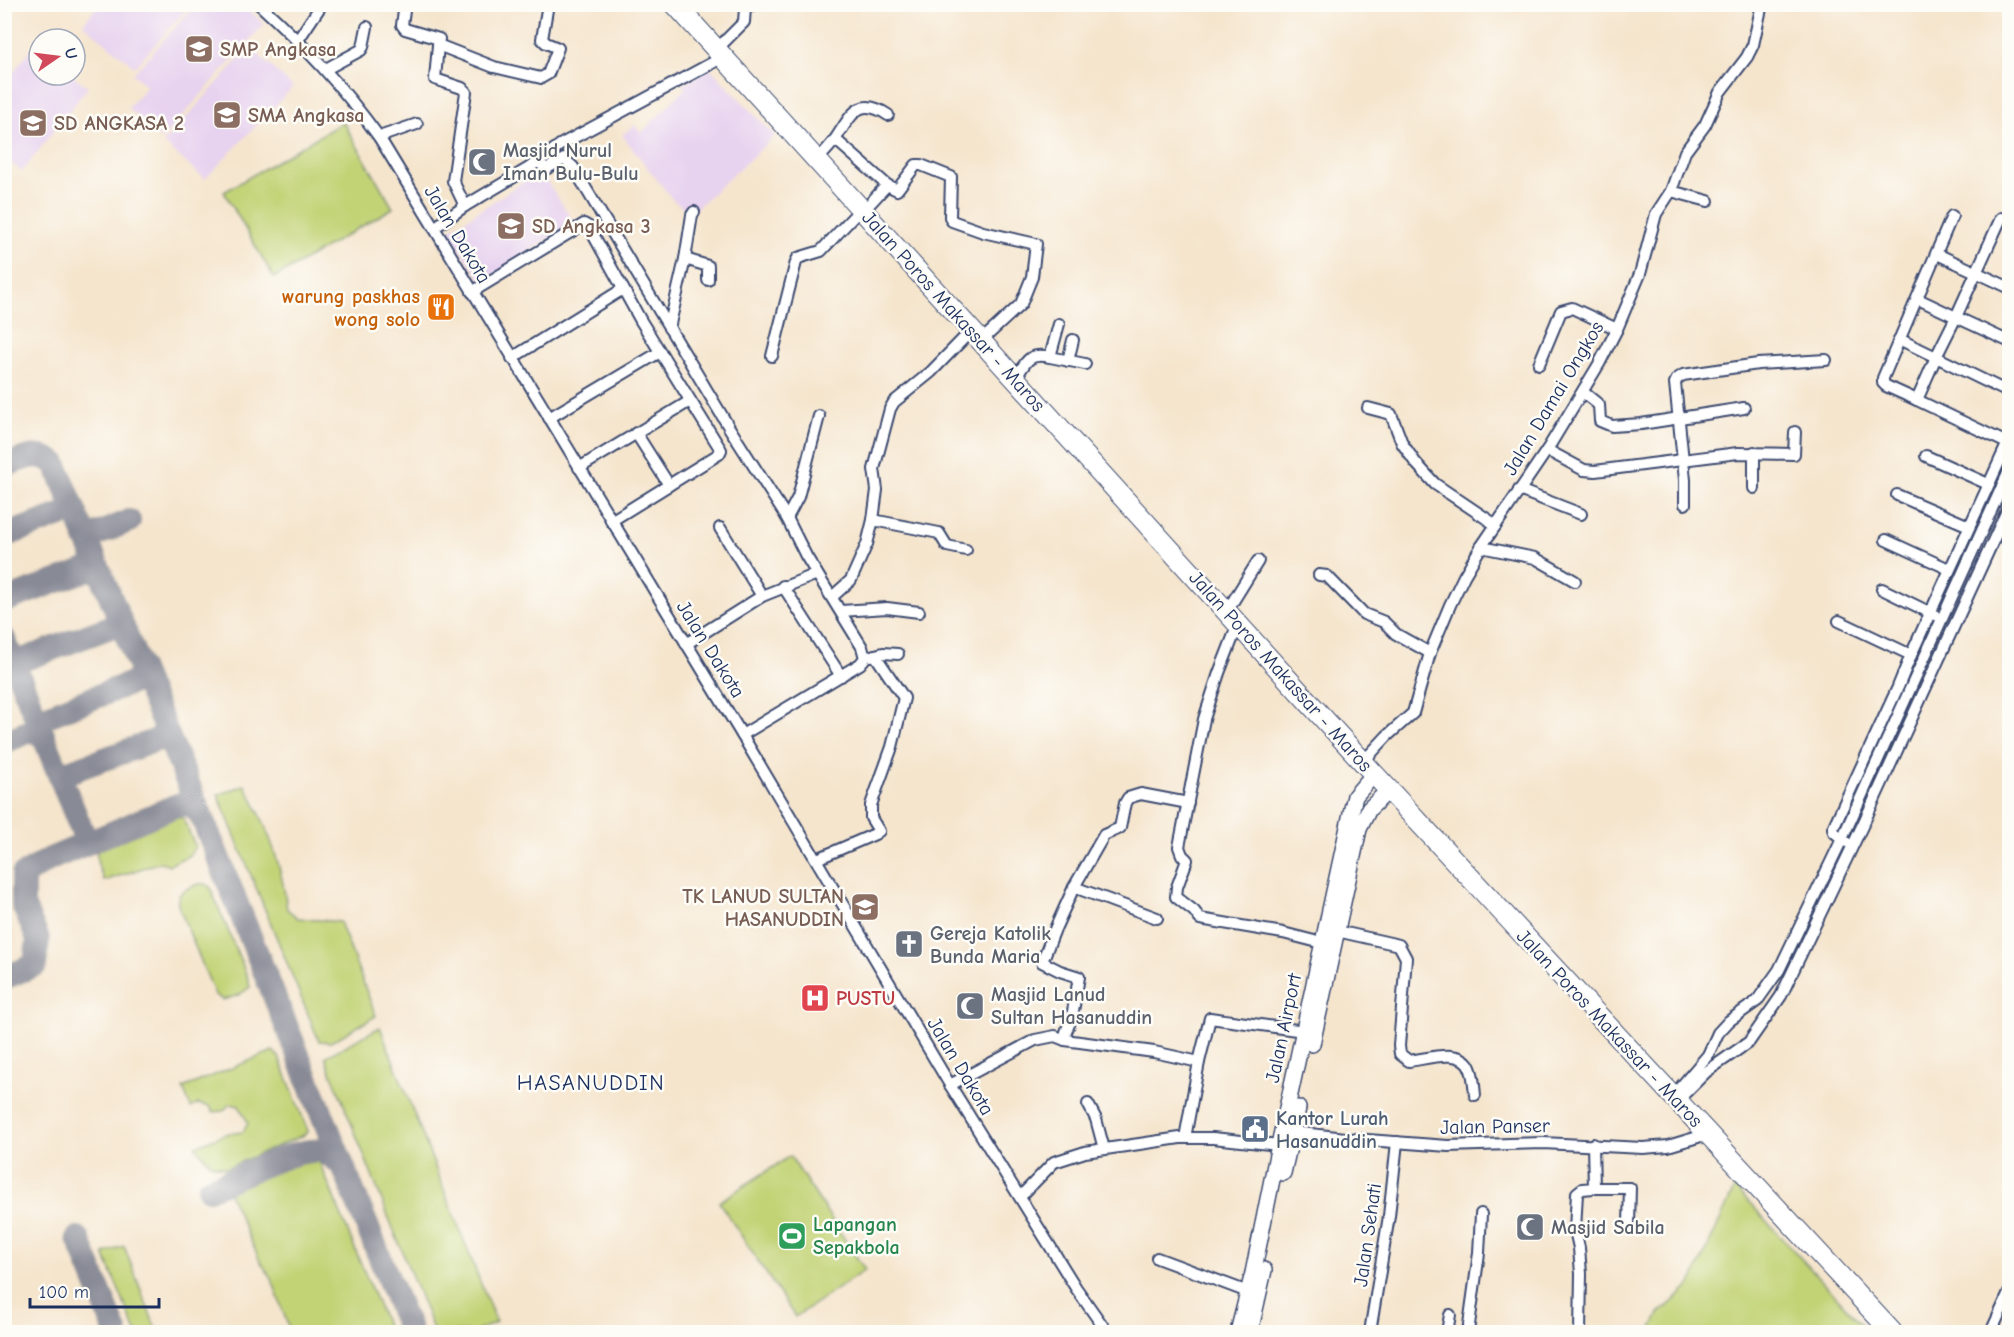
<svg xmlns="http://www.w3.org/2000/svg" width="2014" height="1337" font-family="'Comic Neue',sans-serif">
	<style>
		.built { fill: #e7d2ef }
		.green { fill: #c2d376; stroke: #6e816a; stroke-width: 1.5 }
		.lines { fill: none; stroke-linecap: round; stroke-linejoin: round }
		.taxiway { stroke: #888a96; stroke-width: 24 }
		.street-casing { stroke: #3c4a6f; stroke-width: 14 }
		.secondary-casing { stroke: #3c4a6f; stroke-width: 18 }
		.highway-casing { stroke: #3c4a6f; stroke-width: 22 }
		.street { stroke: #fff; stroke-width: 10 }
		.secondary { stroke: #fff; stroke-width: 15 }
		.highway { stroke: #fff; stroke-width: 20 }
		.labels { text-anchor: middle; stroke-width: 5; stroke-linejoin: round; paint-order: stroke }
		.education-label { font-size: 20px; font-weight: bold; fill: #785e54; stroke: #fdfcf7; text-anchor: start }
		.worship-label { font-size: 20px; font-weight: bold; fill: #5b616d; stroke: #fdfcf7; text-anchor: start }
		.street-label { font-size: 20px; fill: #1b2f5e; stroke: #fdfcf7 }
		.food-label { font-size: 20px; font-weight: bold; fill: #c56008; stroke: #fdfcf7; text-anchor: end }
		.health-label { font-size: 20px; font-weight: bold; fill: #be3a42; stroke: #fdfcf7; text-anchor: start }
		.service-label { font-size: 20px; font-weight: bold; fill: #4e5e75; stroke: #fdfcf7; text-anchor: start }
		.leisure-label { font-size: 20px; font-weight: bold; fill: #27864d; stroke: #fdfcf7; text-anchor: start }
		.quarter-label { font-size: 22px; letter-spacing: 1.5px; fill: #1b2f5e; stroke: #fdfcf7 }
	</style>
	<rect width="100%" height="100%" fill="#fdfcf7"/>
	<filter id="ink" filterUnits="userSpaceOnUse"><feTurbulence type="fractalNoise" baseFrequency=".0167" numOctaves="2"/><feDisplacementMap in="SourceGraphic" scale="12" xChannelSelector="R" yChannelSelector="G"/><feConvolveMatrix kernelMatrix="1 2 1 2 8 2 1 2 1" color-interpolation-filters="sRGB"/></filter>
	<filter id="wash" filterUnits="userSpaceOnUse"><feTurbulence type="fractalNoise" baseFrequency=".008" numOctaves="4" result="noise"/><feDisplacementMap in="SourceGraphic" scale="24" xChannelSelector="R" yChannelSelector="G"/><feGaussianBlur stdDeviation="1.35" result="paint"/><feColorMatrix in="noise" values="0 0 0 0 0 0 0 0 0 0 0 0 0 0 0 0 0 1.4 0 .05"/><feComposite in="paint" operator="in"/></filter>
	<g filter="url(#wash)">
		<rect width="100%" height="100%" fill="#f5e5cd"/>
		<!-- built -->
		<g class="built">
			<polygon points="98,5 98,4 190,5 135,67 83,24"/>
			<polygon points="195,5 243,5 264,24 162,139 128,108 147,86 133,74"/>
			<polygon points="34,45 39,49 39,75 72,75 88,87 22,172 5,158 5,83"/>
			<polygon points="250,47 293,87 205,179 163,143"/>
			<polygon points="710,68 775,136 691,213 673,200 622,135 635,125 641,133 685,89 683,85"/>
			<polygon points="540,171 574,222 482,282 448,231"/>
		</g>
		<!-- green -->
		<g class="green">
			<polygon points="343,122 393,208 274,278 224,192"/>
			<path d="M 245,785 C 267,824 282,865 287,909 L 298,918 L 340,922 L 376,1016 L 331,1042 L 319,1041 L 218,795 Z"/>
			<path d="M 172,815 L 183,818 L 195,846 L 190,855 L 169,865 L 161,862 L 104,881 C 100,870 93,858 99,846 Z"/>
			<path d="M 198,884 L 205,884 L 210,887 L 247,976 L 250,987 L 239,995 L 223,1000 L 215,995 L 178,905 C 176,891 187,889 198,884 Z"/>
			<polygon points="380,1027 496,1322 476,1332 434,1332 325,1057"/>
			<polygon points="273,1051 279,1057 308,1131 304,1135 226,1168 211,1164 195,1146 225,1134 243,1132 248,1123 239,1106 230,1104 223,1111 212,1112 211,1107 198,1104 191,1108 183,1088"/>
			<polygon points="790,1156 865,1270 795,1317 719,1202"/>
			<polygon points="305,1158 319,1161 389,1332 290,1332 272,1279 260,1261 227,1189 229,1186 295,1159"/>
			<polygon points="1735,1187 1869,1332 1650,1332 1659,1314 1690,1286"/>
			<polygon points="124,1246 157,1332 136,1332 104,1254"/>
		</g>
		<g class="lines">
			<!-- taxiway -->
			<g class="taxiway">
				<path d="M 4,466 C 23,459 37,450 55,463 L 201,815 L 410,1332"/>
				<polyline points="4,536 74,510"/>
				<polyline points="86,539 129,521"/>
				<polyline points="4,601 97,566"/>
				<polyline points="4,639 87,843"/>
				<polyline points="4,667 121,623"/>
				<polyline points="37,720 144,678"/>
				<polyline points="4,742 40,727"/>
				<polyline points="60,775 168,736"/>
				<path d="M 4,978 L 35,965 L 38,939 L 23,905 L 23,875 L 50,859 L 175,806 C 187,802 193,806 201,815"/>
				<path d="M 209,1189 C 234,1179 295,1148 319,1151 C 329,1153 336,1160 343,1166"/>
				<polyline points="78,1238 116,1332"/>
			</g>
		</g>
	</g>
	<g filter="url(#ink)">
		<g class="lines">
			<!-- street casing -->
			<g class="street-casing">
				<g id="street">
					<path d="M 259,4 C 306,47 341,85 379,137 L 742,735 L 950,1085 L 1076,1288 L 1107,1332"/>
					<polyline points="405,4 402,25 405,29 439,39 438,45 494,67 541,78 548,74 558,48 546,43 542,39 548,4"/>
					<polyline points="298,40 322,4"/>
					<polyline points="438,45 435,79 462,88 466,92 453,181 465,206"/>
					<polyline points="716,50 744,22 745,8 755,4"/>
					<polyline points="326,69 361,50 363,47 367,27"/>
					<polyline points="379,137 417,124"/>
					<polyline points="836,140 887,185"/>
					<polyline points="538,161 546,169 564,159 573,167 730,429 787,518 806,556 862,647 865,658 860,664 742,735"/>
					<path d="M 817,161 C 823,153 831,146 836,138 C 851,116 858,95 888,115"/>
					<polyline points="1671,191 1708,201"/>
					<polyline points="863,211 887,185 897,190 916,165 921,165 951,177 950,217 952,221 983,232 1036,244 1032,277 1021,304 981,341"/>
					<polyline points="2001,218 1956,317 2010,342"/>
					<polyline points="434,228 465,206 529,168 560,145 714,62"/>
					<polyline points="1937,254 2010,288"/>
					<polyline points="685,259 708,266 708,280"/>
					<polyline points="472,292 584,224 589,227 641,321 721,450 719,454 611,521"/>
					<polyline points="669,328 685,259 692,215 694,212"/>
					<polyline points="1901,340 1936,357 1956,317 1918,299"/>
					<polyline points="772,356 796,262 798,258 821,251 854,216"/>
					<polyline points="1050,357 1085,364"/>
					<polyline points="512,358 623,289"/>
					<polyline points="1068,361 1073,340"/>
					<polyline points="1539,364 1561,311 1572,308 1617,329"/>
					<path d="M 1015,379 C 1026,362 1028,352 1050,357 L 1059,324"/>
					<polyline points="1583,392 1599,405 1600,421 1612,426 1641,424 1744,408"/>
					<polyline points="1917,400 1886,386 1883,383 1883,378 1952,216"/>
					<polyline points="1368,408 1391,414 1402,443 1415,462 1435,484 1496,525"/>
					<polyline points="549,418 660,352"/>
					<polyline points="636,433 669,485"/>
					<polyline points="2007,443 1917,400 1936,357 2010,393"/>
					<polyline points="1547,450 1584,470 1595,471 1738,453 1794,454 1795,432"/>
					<polyline points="1926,456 1988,484"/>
					<polyline points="579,468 690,401"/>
					<polyline points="1754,488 1754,452"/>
					<polyline points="1519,490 1581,514"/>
					<polyline points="1897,495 1969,526"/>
					<polyline points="1685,504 1685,480 1675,383 1677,379 1683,375 1758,364 1826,360"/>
					<polyline points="787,518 798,497 819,416"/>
					<polyline points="873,520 939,533 947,546 966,550"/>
					<polyline points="720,528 762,596"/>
					<polyline points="2010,534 2007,540 2010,544"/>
					<polyline points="1886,540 1949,569"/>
					<polyline points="1481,547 1535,558 1575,581"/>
					<polyline points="1319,575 1327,576 1364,614 1384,622 1396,634 1430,653"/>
					<polyline points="783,586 841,676"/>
					<polyline points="1882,589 1935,615"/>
					<polyline points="832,597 851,580 867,544 873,520 877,490 874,469 890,409 894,402 931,372 965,337"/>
					<polyline points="841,611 887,608 919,612"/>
					<polyline points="1227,611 1258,561"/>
					<polyline points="1839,621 1911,655 2010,438"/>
					<polyline points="1235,632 1219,673 1204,719 1179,847 1182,855 1187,860 1177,887 1176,897 1194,911 1200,919 1283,933 1322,943"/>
					<polyline points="686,644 762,596 817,574"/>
					<polyline points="871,656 883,653 898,654"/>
					<polyline points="1363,762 1387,736 1413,713 1430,653 1450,605 1464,576 1481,547 1547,450 1599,364 1617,329 1640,274 1656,214 1671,191 1685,152 1705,125 1720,92 1747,57 1753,45 1762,4"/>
					<polyline points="1846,842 1834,832 1833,828 1898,687 1911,655"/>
					<polyline points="817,859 875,834 879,831 871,818 871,805 892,747 904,698 875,655"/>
					<polyline points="1074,887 1104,835 1120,828 1125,803 1128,798 1141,794 1188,803"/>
					<path d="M 1337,931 L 1399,945 L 1406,958 L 1399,1046 L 1400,1054 L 1409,1061 C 1427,1059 1464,1046 1471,1070 C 1474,1078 1474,1087 1475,1095"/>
					<polyline points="1065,1040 1154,1052 1199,1062 1210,1018 1304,1031"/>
					<polyline points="950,1085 1035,1040 1055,1036 1065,1040 1066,1032 1072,1017 1079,977 1060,971 1042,962 1055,929 1074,887 1157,918"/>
					<polyline points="1673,1096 1708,1055 1718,1033 1729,1021 1757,1001 1779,970 1842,839 2010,469"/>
					<polyline points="1678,1100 1706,1072 1749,1042 1781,996 1865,820 2010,504"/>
					<polyline points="1088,1104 1096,1119 1104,1149"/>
					<polyline points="1293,1132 1354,1139 1448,1146 1543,1143 1643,1148 1668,1146 1698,1137"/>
					<polyline points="1185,1138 1199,1062"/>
					<polyline points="1594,1188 1630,1188 1629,1224"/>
					<polyline points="1021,1196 1054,1162 1085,1152 1180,1138 1213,1138 1279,1145"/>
					<polyline points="1157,1258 1248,1292"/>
					<polyline points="1370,1332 1389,1216 1397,1142"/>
					<polyline points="1447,1332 1450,1315"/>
					<polyline points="1468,1332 1479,1253 1481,1214"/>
					<polyline points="1580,1332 1581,1274 1579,1248 1575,1230 1577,1193 1582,1189 1594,1188 1593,1144"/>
					<polyline points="1991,1332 2010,1291"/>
				</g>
			</g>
			<!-- secondary casing -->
			<g class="secondary-casing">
				<g id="secondary">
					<polyline points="1312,1044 1359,829 1369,809 1389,790"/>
					<polyline points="1283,1173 1298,1108"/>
					<polyline points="1238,1332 1253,1273 1279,1145 1353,804 1355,796 1374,774"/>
					<polyline points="1250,1332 1264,1270"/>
				</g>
			</g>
			<!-- highway casing -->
			<g class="highway-casing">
				<polyline id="highway" points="675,4 1363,762 1892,1332"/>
			</g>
			<!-- street -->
			<use href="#street" class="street"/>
			<!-- secondary -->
			<use href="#secondary" class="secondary"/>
			<!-- highway -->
			<use href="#highway" class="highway"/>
		</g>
	</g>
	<!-- icons -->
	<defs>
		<g id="school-square" transform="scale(1.5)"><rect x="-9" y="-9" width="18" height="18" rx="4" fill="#8d6e63" stroke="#fdfcf7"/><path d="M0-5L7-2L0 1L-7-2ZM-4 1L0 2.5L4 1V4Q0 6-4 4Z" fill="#fff"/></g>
		<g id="mosque-square" transform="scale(1.5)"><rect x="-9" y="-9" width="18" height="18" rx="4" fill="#6b7280" stroke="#fdfcf7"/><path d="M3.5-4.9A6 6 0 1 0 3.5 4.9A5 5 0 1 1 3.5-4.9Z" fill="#fff"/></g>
		<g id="restaurant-square" transform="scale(1.5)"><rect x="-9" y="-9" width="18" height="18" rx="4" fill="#e8710a" stroke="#fdfcf7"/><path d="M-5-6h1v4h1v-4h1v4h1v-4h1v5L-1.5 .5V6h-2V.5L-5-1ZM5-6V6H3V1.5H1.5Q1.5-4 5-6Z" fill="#fff"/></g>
		<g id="church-square" transform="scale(1.5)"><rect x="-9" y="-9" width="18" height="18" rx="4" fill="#6b7280" stroke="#fdfcf7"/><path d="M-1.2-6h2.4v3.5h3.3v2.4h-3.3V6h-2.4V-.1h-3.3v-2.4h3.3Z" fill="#fff"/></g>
		<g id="hospital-square" transform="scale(1.5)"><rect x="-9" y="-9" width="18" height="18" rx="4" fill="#e0444e" stroke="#fdfcf7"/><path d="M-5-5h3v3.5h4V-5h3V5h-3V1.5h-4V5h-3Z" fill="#fff"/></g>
		<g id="civic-square" transform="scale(1.5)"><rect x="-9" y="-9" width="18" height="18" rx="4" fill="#5c6f8a" stroke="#fdfcf7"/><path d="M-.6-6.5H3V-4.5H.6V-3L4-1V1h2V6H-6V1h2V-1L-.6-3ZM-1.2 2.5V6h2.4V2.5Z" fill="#fff"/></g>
		<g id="stadium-square" transform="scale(1.5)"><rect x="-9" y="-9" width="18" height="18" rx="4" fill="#2e9e5b" stroke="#fdfcf7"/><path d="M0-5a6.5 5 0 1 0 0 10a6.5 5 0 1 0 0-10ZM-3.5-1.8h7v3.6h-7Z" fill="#fff"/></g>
	</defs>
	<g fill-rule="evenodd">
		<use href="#school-square" x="199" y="49"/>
		<use href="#school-square" x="227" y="115"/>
		<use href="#school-square" x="33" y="123"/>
		<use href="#mosque-square" x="482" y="162"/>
		<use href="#school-square" x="511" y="226"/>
		<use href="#restaurant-square" x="441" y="307"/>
		<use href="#school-square" x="865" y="907"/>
		<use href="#church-square" x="909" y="944"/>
		<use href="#hospital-square" x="815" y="998"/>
		<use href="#mosque-square" x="970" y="1006"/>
		<use href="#civic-square" x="1255" y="1129"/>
		<use href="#mosque-square" x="1530" y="1227"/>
		<use href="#stadium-square" x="792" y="1236"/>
	</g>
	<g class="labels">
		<!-- education labels -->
		<g class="education-label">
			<text x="220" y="56">SMP Angkasa</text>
			<text x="248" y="122">SMA Angkasa</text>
			<text x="54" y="130">SD ANGKASA 2</text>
			<text x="532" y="233">SD Angkasa 3</text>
			<text x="844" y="903" text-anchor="end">TK LANUD SULTAN<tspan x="844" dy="23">HASANUDDIN</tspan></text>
		</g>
		<!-- worship labels -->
		<g class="worship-label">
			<text x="503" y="157">Masjid Nurul<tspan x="503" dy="23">Iman Bulu-Bulu</tspan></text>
			<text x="930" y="940">Gereja Katolik<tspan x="930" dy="23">Bunda Maria</tspan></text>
			<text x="991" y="1001">Masjid Lanud<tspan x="991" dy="23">Sultan Hasanuddin</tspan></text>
			<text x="1551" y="1234">Masjid Sabila</text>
		</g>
		<!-- street labels -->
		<g class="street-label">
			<text transform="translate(458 234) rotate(59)" y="7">Jalan Dakota</text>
			<text transform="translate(954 311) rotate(48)" y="7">Jalan Poros Makassar - Maros</text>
			<text transform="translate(1553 398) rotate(-59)" y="7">Jalan Damai Ongkos</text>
			<text transform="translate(711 649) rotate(58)" y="7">Jalan Dakota</text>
			<text transform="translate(1281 671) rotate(48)" y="7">Jalan Poros Makassar - Maros</text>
			<text transform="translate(1283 1028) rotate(-78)" y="7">Jalan Airport</text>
			<text transform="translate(1610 1028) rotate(47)" y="7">Jalan Poros Makassar - Maros</text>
			<text transform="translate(961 1066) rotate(59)" y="7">Jalan Dakota</text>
			<text transform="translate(1495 1126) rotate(-1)" y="7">Jalan Panser</text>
			<text transform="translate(1367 1235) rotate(-82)" y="7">Jalan Sehati</text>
		</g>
		<!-- food labels -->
		<g class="food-label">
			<text x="420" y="303">warung paskhas<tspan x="420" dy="23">wong solo</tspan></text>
		</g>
		<!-- health labels -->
		<g class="health-label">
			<text x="836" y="1005">PUSTU</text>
		</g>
		<!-- service labels -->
		<g class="service-label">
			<text x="1276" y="1125">Kantor Lurah<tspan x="1276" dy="23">Hasanuddin</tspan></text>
		</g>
		<!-- leisure labels -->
		<g class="leisure-label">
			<text x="813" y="1231">Lapangan<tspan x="813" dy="23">Sepakbola</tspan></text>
		</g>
		<!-- quarter labels -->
		<g class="quarter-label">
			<text x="591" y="1090">HASANUDDIN</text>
		</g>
	</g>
	<!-- margin -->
	<rect width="2014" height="1337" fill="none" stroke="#fdfcf7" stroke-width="24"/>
	<!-- north arrow -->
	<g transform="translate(57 57) rotate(76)"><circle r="28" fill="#fdfcf7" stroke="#a3aaba" stroke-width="1.5"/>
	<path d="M0-4.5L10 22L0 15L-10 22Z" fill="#d1495b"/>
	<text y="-9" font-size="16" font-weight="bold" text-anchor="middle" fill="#1b2f5e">U</text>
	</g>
	<!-- scale -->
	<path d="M30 1298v9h129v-9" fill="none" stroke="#1b2f5e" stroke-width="3"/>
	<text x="39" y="1298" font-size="18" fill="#1b2f5e" stroke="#fdfcf7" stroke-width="4.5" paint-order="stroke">100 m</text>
</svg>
